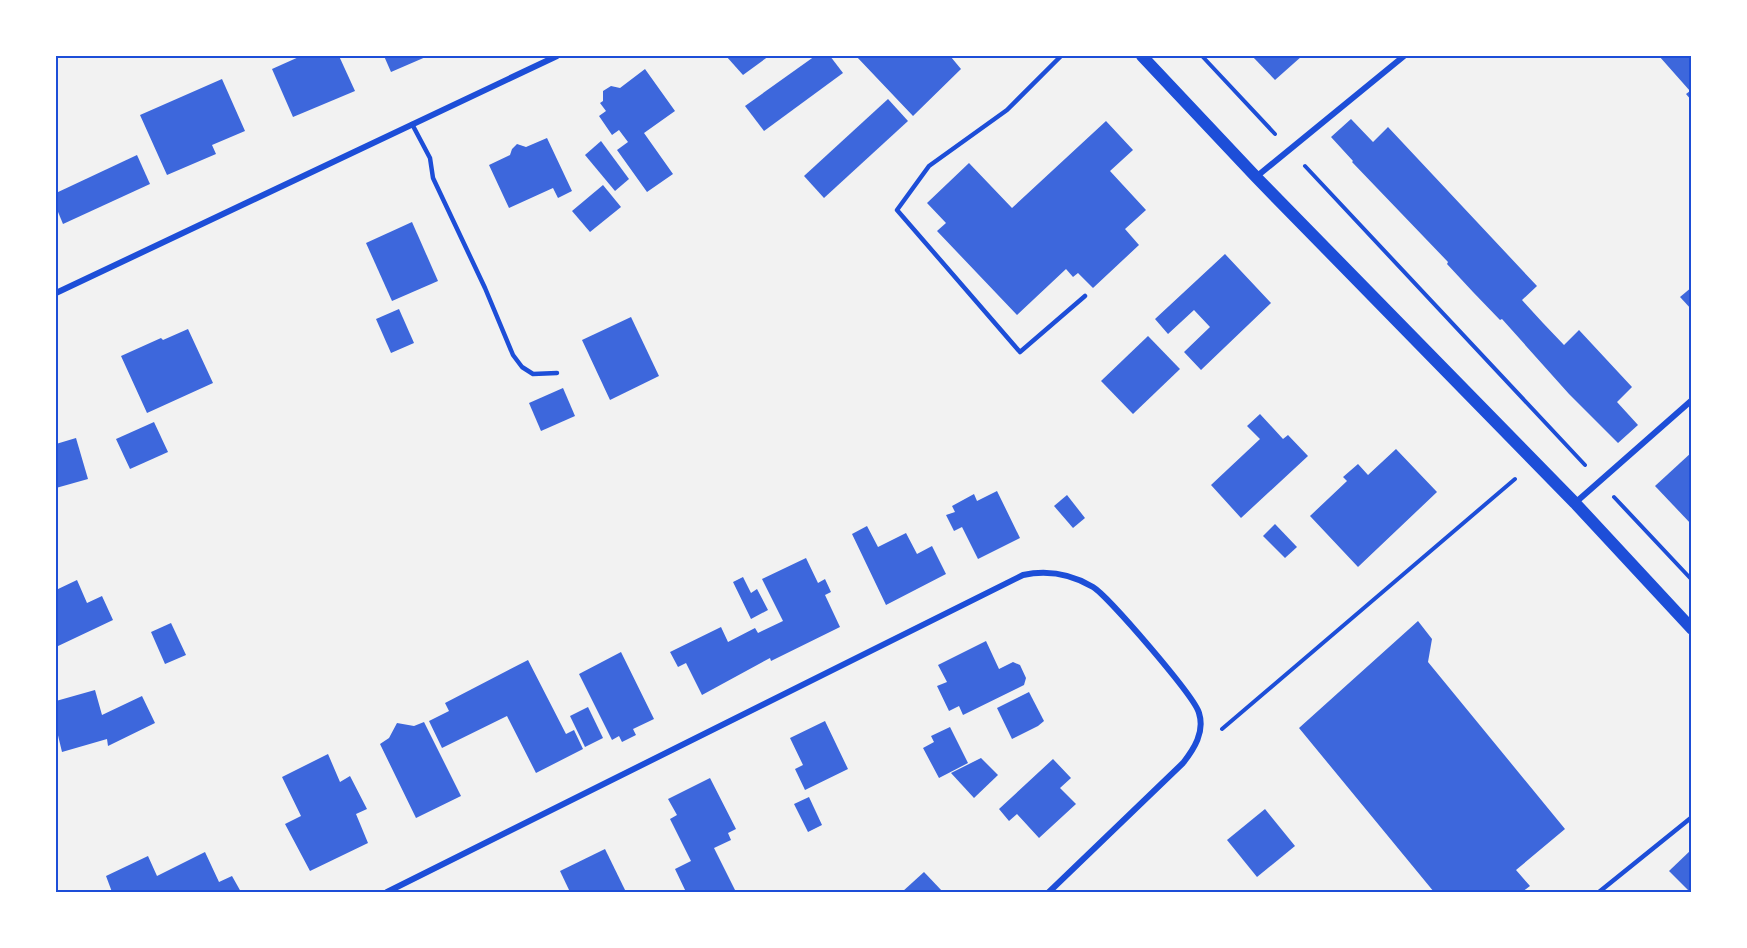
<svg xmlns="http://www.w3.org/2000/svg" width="1747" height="948" font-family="'Nunito Sans',sans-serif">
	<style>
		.building { fill: #3d67dc }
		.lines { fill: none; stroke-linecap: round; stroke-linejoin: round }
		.path { stroke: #1d4ed8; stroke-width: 4 }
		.service { stroke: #1d4ed8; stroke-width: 4.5 }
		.minor { stroke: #1d4ed8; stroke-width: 6 }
		.secondary { stroke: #1d4ed8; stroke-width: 12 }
		.neatline { fill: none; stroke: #1d4ed8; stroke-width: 2 }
	</style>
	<rect width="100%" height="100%" fill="#f2f2f2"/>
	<!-- building -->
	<g class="building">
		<polygon points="301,56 339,56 355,91 293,117 272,69"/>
		<polygon points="384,56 428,56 391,72"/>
		<polygon points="726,56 769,56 743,75"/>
		<polygon points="815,56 830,56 843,73 764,131 745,106"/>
		<polygon points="856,56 953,56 951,57 961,69 913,116"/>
		<polygon points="1252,56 1302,56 1275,80"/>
		<polygon points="1659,56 1692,56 1692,101 1686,94 1690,91"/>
		<polygon points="645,69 675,111 644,133 673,174 647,192 617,150 628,142 619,130 612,135 599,116 606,111 600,103 603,101 603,91 611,86 620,88"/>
		<polygon points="222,79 245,131 212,145 216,154 167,175 140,115"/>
		<polygon points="888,99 908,121 824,198 804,176"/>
		<polygon points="1351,119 1373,142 1388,127 1537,286 1522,300 1543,323 1564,345 1579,330 1632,387 1617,402 1638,425 1618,443 1569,394 1502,319 1500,320 1473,292 1447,264 1448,262 1352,162 1353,161 1331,137"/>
		<polygon points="1106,121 1133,150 1110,171 1146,210 1125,229 1139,245 1093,288 1078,273 1073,277 1066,269 1017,315 937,231 946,223 927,203 969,163 1012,208"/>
		<polygon points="547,138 572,191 558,198 553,188 509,208 489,165 510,155 512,149 517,144 526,147"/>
		<polygon points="601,141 629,179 615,191 585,155"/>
		<polygon points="137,155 150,184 63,224 56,207 56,193"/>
		<polygon points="603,185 621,207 590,232 572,211"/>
		<polygon points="412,222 438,281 392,301 366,243"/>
		<polygon points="1225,254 1271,303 1201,370 1184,352 1210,327 1194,310 1168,334 1155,319"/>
		<polygon points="1692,287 1692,310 1680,297"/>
		<polygon points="399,309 414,343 391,353 376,319"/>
		<polygon points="631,317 659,376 610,400 582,340"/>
		<polygon points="188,329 213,383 147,413 121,356 161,338 163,340"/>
		<polygon points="1148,336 1180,369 1133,414 1101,381"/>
		<polygon points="563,388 575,416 541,431 529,403"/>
		<polygon points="1260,414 1283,439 1288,435 1308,456 1241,518 1211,485 1260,439 1247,426"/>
		<polygon points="154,422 168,452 130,469 116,439"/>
		<polygon points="76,438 88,479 56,488 56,444"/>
		<polygon points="1396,449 1437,492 1358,567 1310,516 1347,481 1343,477 1358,464 1368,475"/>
		<polygon points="1692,452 1692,525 1655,486"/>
		<polygon points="997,491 1020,538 978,559 962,527 954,531 946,515 955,512 952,506 974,494 977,501"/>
		<polygon points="1067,495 1085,518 1073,528 1054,506"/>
		<polygon points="1275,524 1297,547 1285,558 1263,536"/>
		<polygon points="867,526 878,547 906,533 917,554 932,546 946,574 886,605 852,534"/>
		<polygon points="806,558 818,583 825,579 831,592 825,595 840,627 771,661 770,658 702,695 686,663 678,667 670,652 721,627 728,642 755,628 758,633 783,621 762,579"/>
		<polygon points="743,577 751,593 757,589 768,610 751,619 733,582"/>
		<polygon points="77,580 87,603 102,596 113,620 56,647 56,590"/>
		<polygon points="1418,621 1432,639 1428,662 1565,829 1516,870 1530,886 1522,892 1434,892 1299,728"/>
		<polygon points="171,623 186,655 165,664 151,632"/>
		<polygon points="986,641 999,669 1013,662 1020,665 1026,678 1024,685 963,715 959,706 949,711 937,686 947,682 938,665"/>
		<polygon points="621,652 654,719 633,729 636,735 622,742 619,736 612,740 579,674"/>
		<polygon points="528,660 566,734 574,730 583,749 536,773 507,716 442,748 429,721 449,711 445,703"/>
		<polygon points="95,690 102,715 142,696 155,723 108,746 107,739 62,752 56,727 56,701"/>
		<polygon points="1029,692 1044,721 1038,726 1012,739 997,708"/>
		<polygon points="588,707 603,738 585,747 570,716"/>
		<polygon points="825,721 848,769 805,790 795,769 803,765 790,738"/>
		<polygon points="424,722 461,796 416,818 380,744 389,738 397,723 414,726"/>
		<polygon points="950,727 968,763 939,778 923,748 934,742 931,736"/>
		<polygon points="328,754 340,782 350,776 367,809 356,814 368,843 310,871 285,824 301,816 282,777"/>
		<polygon points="981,758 998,775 974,798 951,773"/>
		<polygon points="1053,759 1071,778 1060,788 1076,804 1039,838 1017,814 1009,821 999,809"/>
		<polygon points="710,778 736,829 728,833 731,840 714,848 736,892 686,892 675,869 691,861 670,819 677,815 668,799"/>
		<polygon points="809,797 822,825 808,832 794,804"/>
		<polygon points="1265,809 1295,846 1257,877 1227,840"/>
		<polygon points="605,849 626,892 570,892 560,871"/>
		<polygon points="1692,849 1692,892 1690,892 1669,871"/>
		<polygon points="205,852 219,882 232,876 241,892 112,892 106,876 148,856 157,876"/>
		<polygon points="924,872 943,892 902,892"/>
	</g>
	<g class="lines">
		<!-- path -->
		<g class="path">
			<polyline points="1202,56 1275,134"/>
			<polyline points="1305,166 1585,465"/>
			<polyline points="1614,497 1692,580"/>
			<polyline points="1222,729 1515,479"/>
		</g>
		<!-- service -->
		<g class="service">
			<polyline points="1061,56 1007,110 929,166 897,210 1020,352 1085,296"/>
			<polyline points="412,124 430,158 433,178 485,288 513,355 522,367 533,374 557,373"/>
			<polyline points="1599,892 1692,817"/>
		</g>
		<!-- minor -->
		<g class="minor">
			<polyline points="1256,177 1404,56"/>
			<polyline points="56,293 557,56"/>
			<polyline points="1575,503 1692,400"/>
			<path d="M 387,892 L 1023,575 C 1047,570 1071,574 1093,587 C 1108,596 1195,697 1199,713 C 1205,732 1194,749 1183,763 L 1049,892"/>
		</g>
		<!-- secondary -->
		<polyline class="secondary" points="1142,56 1256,177 1575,503 1692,629"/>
	</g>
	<!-- border -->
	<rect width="1747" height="948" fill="none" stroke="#ffffff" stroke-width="114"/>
	<rect x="57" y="57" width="1633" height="834" class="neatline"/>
</svg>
